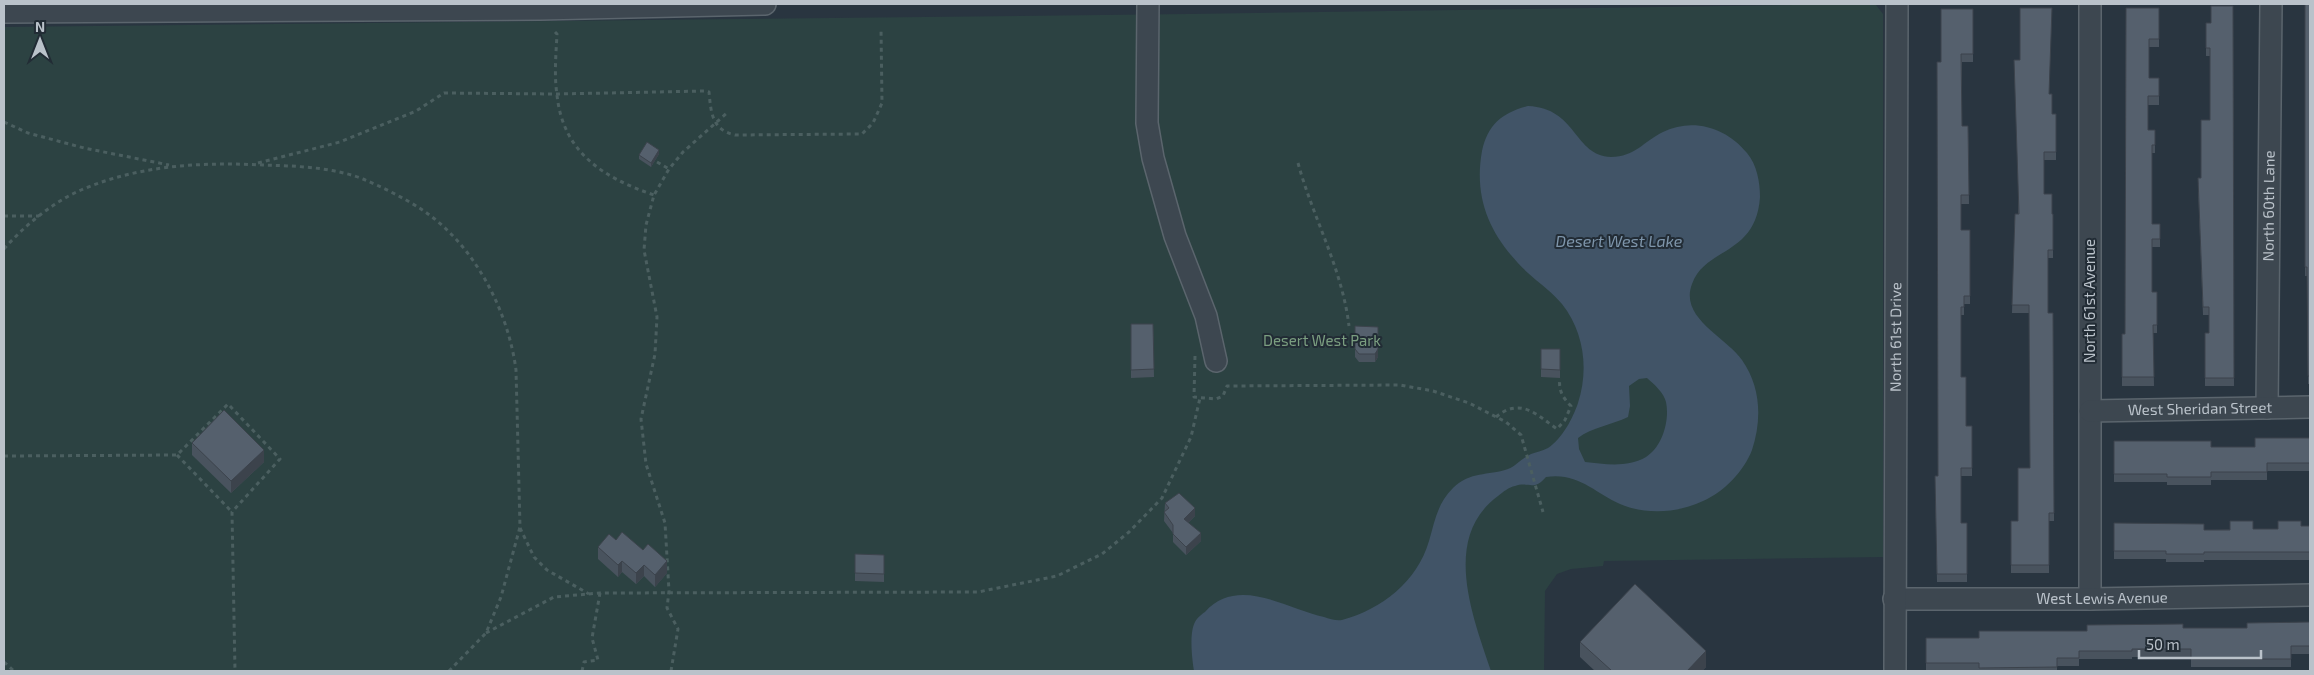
<svg xmlns="http://www.w3.org/2000/svg" width="2314" height="675" font-family="'Exo 2',sans-serif">
	<style>
		.green { fill: #2c4242 }
		.water { fill: #415467; fill-rule: evenodd }
		.lines { fill: none; stroke-linecap: round; stroke-linejoin: round }
		.minor-casing { stroke: #5b656d; stroke-width: 24 }
		.path { stroke: #4b5f60; stroke-width: 3; stroke-dasharray: 4 4; stroke-linecap: butt }
		.minor { stroke: #3d4750; stroke-width: 21 }
		.wall { fill: #49535e }
		.shaded-wall { fill: #3c434c }
		.building { fill: #55606d; stroke: #3c434c }
		.labels { text-anchor: middle; stroke-width: 4; stroke-linejoin: round; paint-order: stroke }
		.street-label { font-size: 15px; fill: #bac2ca; stroke: #222c35 }
		.park-label { font-size: 15px; fill: #7b9e80; stroke: #222c35 }
		.water-label { font-size: 16px; font-style: italic; fill: #7e95aa; stroke: #222c35 }
	</style>
	<rect width="100%" height="100%" fill="#293540"/>
	<!-- green -->
	<polygon class="green" points="1858,4 1876,5 1883,14 1883,557 1604,561 1603,566 1571,569 1557,574 1545,591 1544,671 4,671 4,27 1189,14"/>
	<!-- water -->
	<path class="water" d="M 1528,106 C 1577,108 1574,156 1611,157 C 1635,157 1644,141 1663,132 C 1693,117 1727,128 1747,153 C 1757,165 1760,182 1760,197 C 1756,256 1705,247 1692,284 C 1679,318 1726,337 1742,360 C 1761,387 1762,420 1752,450 C 1744,471 1724,492 1703,501 C 1678,513 1646,515 1620,504 C 1595,493 1578,472 1546,477 C 1533,492 1529,481 1515,486 C 1509,487 1503,492 1498,496 C 1441,538 1473,617 1491,671 L 1194,671 C 1192,659 1189,633 1195,622 C 1197,618 1202,614 1205,612 C 1238,575 1287,609 1324,617 C 1330,619 1336,621 1342,620 C 1382,609 1417,582 1429,541 C 1435,521 1437,504 1453,488 C 1471,471 1487,476 1508,469 C 1516,466 1522,458 1531,454 C 1536,452 1542,451 1548,448 C 1562,439 1573,418 1578,403 C 1589,369 1584,332 1562,304 C 1552,292 1539,283 1528,273 C 1492,239 1473,201 1482,151 C 1488,124 1502,113 1528,106 ZM 1647,378 C 1654,384 1664,393 1666,402 C 1670,421 1662,447 1646,457 C 1628,468 1604,464 1585,462 L 1579,449 L 1578,438 C 1592,427 1612,425 1628,417 L 1630,406 L 1629,386 L 1639,379 Z"/>
	<g class="lines">
		<!-- minor casing -->
		<g class="minor-casing">
			<g id="minor">
				<polyline points="1148,4 1147,123 1153,158 1175,236 1206,316 1216,361"/>
				<polyline points="2090,4 2090,599"/>
				<polyline points="4,12 541,9 765,4"/>
				<path id="s1" d="M 2267,408 L 2271,4"/>
				<path id="s2" d="M 2090,411 L 2310,407"/>
				<path id="s3" d="M 1894,599 L 2090,599 L 2310,595"/>
				<path id="s4" d="M 1895,671 L 1897,4"/>
			</g>
		</g>
		<!-- path -->
		<g class="path">
			<path d="M 555,32 L 557,34 C 556,54 554,75 557,95 C 563,153 604,178 654,195"/>
			<polyline points="4,122 28,133 84,148 169,165"/>
			<polyline points="657,162 669,169"/>
			<path d="M 258,163 L 340,142 L 416,111 L 444,93 L 557,94 L 705,91 L 709,92 C 711,113 712,130 735,135 L 862,134 L 873,123 L 882,103 L 881,28"/>
			<path d="M 1298,163 C 1313,218 1342,268 1349,326"/>
			<polyline points="4,216 39,216"/>
			<path d="M 4,249 C 24,226 53,202 81,190 C 139,165 201,162 263,165 C 296,166 332,167 363,179 C 382,187 404,198 421,209 C 473,243 508,309 516,370 L 520,527 L 501,597 L 486,633 L 449,671"/>
			<polyline points="1195,356 1194,397 1216,399 1223,396 1227,386 1400,385 1433,391 1469,403 1506,422 1521,435 1543,512"/>
			<path d="M 1496,417 C 1520,397 1536,414 1557,429 L 1565,420 L 1571,406 C 1563,398 1558,390 1560,378"/>
			<polyline points="177,455 232,512"/>
			<polyline points="4,456 177,455 228,404 280,459 232,512 235,671"/>
			<polyline points="520,528 534,557 547,570 589,594"/>
			<polyline points="486,633 554,597 600,593 978,592 1057,576 1102,554 1129,532 1162,498 1191,437 1200,398"/>
			<polyline points="4,662 14,671"/>
			<polyline points="582,671 584,662 598,660 592,638 600,593"/>
			<polyline points="671,671 678,629 667,608 669,591 665,523 646,464 641,419 655,354 657,317 644,250 646,225 654,195 669,169 683,152 728,112"/>
		</g>
		<!-- minor -->
		<use href="#minor" class="minor"/>
	</g>
	<!-- wall -->
	<g class="wall">
		<polygon points="2305,4 2310,4 2310,384 2308,384 2307,276 2305,276"/>
		<polygon points="2233,6 2234,386 2205,386 2205,333 2209,333 2209,315 2203,315 2198,186 2201,178 2210,120 2210,56 2206,56 2206,23 2211,23"/>
		<polygon points="2126,8 2159,8 2159,47 2149,47 2149,78 2159,78 2159,105 2148,105 2148,130 2155,130 2155,153 2152,153 2152,224 2160,224 2160,247 2152,247 2152,292 2157,292 2157,333 2153,333 2154,386 2122,386 2122,334 2125,334"/>
		<polygon points="1973,9 1973,62 1962,62 1962,126 1968,126 1969,204 1961,204 1961,230 1970,230 1970,304 1964,304 1964,315 1961,315 1961,377 1966,426 1972,426 1972,476 1961,476 1961,523 1967,523 1967,582 1937,582 1935,476 1938,476 1941,62"/>
		<polygon points="2020,60 2049,94 2052,114 2056,114 2056,160 2044,160 2044,194 2052,214 2053,214 2053,258 2048,258 2048,313 2054,513 2054,521 2049,521 2049,573 2011,573 2011,521 2018,521 2030,468 2029,313 2012,313 2015,214 2018,214"/>
		<polygon points="659,154 651,167 639,159 639,155"/>
		<polygon points="1131,324 1153,324 1154,377 1131,378"/>
		<polygon points="1355,326 1378,357 1375,362 1359,362 1355,357"/>
		<polygon points="1541,349 1560,349 1560,378 1541,377"/>
		<polygon points="2310,438 2310,471 2267,471 2267,480 2211,480 2211,485 2167,485 2167,482 2114,482 2114,441 2211,447 2255,447"/>
		<polygon points="192,443 264,462 231,493 192,455"/>
		<polygon points="1165,503 1195,516 1188,523 1201,541 1186,555 1173,542 1173,533 1164,521"/>
		<polygon points="2114,523 2204,530 2278,529 2301,526 2310,526 2310,560 2204,560 2204,562 2166,562 2166,559 2114,559"/>
		<polygon points="616,540 667,573 655,587 644,576 636,584 622,572 618,577 598,559 598,547"/>
		<polygon points="855,554 884,555 884,582 855,581"/>
		<polygon points="2310,622 2310,654 2291,654 2291,667 2191,667 2191,657 2132,657 2132,659 2079,659 2079,666 2057,666 2057,671 1926,671 1926,638 1979,638 2087,631 2183,628 2247,628"/>
		<polygon points="1580,642 1706,667 1702,671 1595,671 1580,657"/>
	</g>
	<!-- shaded-wall -->
	<g class="shaded-wall">
		<polygon points="659,150 659,154 651,167 651,163"/>
		<polygon points="1378,349 1378,357 1375,362 1375,354"/>
		<polygon points="264,450 264,462 231,493 231,481"/>
		<polygon points="1195,508 1195,516 1184,527 1184,519"/>
		<polygon points="1201,533 1201,541 1186,555 1186,547"/>
		<polygon points="622,561 622,572 618,577 618,565"/>
		<polygon points="667,561 667,573 655,587 655,575"/>
		<polygon points="644,565 644,576 636,584 636,573"/>
		<polygon points="1706,651 1706,667 1702,671 1687,671"/>
	</g>
	<!-- building -->
	<g class="building">
		<polygon points="2305,4 2310,4 2310,376 2308,376 2307,267 2305,267"/>
		<polygon points="2211,6 2233,6 2234,378 2205,378 2205,333 2209,333 2209,307 2203,307 2198,178 2201,178 2201,120 2210,120 2210,48 2206,48 2206,23 2211,23"/>
		<polygon points="2020,8 2052,8 2049,94 2052,94 2052,114 2056,114 2056,152 2044,152 2044,194 2052,194 2052,214 2053,214 2053,250 2048,250 2048,313 2053,313 2054,513 2049,513 2049,565 2011,565 2011,521 2018,521 2018,468 2030,468 2029,305 2012,305 2015,214 2019,214 2014,60 2020,60"/>
		<polygon points="2126,8 2159,8 2159,39 2149,39 2149,78 2159,78 2159,96 2148,96 2148,130 2155,130 2155,145 2152,145 2152,224 2160,224 2160,239 2152,239 2152,292 2157,292 2157,325 2153,325 2154,377 2122,377 2122,334 2125,334"/>
		<polygon points="1941,9 1973,9 1973,54 1961,54 1962,126 1968,126 1969,195 1961,195 1961,230 1970,230 1970,296 1964,296 1964,307 1961,307 1961,377 1966,377 1966,426 1972,426 1972,468 1961,468 1961,523 1967,523 1967,574 1937,574 1935,476 1938,476 1937,62 1941,62"/>
		<polygon points="647,142 659,150 651,163 639,155"/>
		<polygon points="1131,324 1153,324 1154,369 1131,370"/>
		<polygon points="1355,326 1378,327 1378,349 1375,354 1359,354 1355,349"/>
		<polygon points="1541,349 1560,349 1560,370 1541,369"/>
		<polygon points="224,410 264,450 231,481 192,443"/>
		<polygon points="2255,438 2310,438 2310,463 2267,463 2267,472 2211,472 2211,477 2167,477 2167,474 2114,474 2114,441 2211,441 2211,447 2255,447"/>
		<polygon points="1179,493 1195,508 1184,519 1201,533 1186,547 1173,534 1173,525 1164,512 1169,508 1165,503"/>
		<polygon points="2230,521 2253,521 2253,529 2278,529 2278,521 2301,521 2301,526 2310,526 2310,552 2204,552 2204,554 2166,554 2166,551 2114,551 2114,523 2204,524 2204,530 2230,530"/>
		<polygon points="622,532 643,550 648,544 667,561 655,575 644,565 636,573 622,561 618,565 598,547 609,534 616,540"/>
		<polygon points="855,554 884,555 884,574 855,573"/>
		<polygon points="1635,584 1706,651 1687,671 1612,671 1580,642"/>
		<polygon points="2310,622 2310,646 2291,646 2291,659 2191,659 2191,649 2132,649 2132,651 2079,651 2079,658 2057,658 2057,667 1979,668 1979,663 1926,663 1926,638 1979,638 1979,631 2087,631 2087,625 2183,624 2183,628 2247,628 2247,623"/>
	</g>
	<g class="labels">
		<!-- street labels -->
		<g class="street-label">
			<text dy="5" stroke="none"><textPath href="#s1" startOffset="202">North 60th Lane</textPath></text>
			<text transform="translate(2090 301) rotate(-90)" y="5">North 61st Avenue</text>
			<text dy="5" stroke="none"><textPath href="#s4" startOffset="334">North 61st Drive</textPath></text>
			<text dy="5" stroke="none"><textPath href="#s2" startOffset="110">West Sheridan Street</textPath></text>
			<text dy="5" stroke="none"><textPath href="#s3" startOffset="208">West Lewis Avenue</textPath></text>
		</g>
		<!-- park labels -->
		<g class="park-label">
			<text x="1322" y="346">Desert West Park</text>
		</g>
		<!-- water labels -->
		<g class="water-label">
			<text x="1619" y="247">Desert West Lake</text>
		</g>
	</g>
	<!-- border -->
	<rect width="2314" height="675" fill="none" stroke="#bac2ca" stroke-width="10"/>
	<!-- north arrow -->
	<g transform="translate(40 40)" stroke="#222c35" stroke-width="4" paint-order="stroke">
	<path d="M0-4L9 19L0 12L-9 19Z" fill="#bac2ca"/>
	<text y="-8" font-size="14" font-weight="bold" text-anchor="middle" fill="#bac2ca">N</text>
	</g>
	<!-- scale -->
	<path d="M2139 650v8h122v-8" fill="none" stroke="#bac2ca" stroke-width="2.5"/>
	<text x="2146" y="650" font-size="15" fill="#bac2ca" stroke="#222c35" stroke-width="4" paint-order="stroke">50 m</text>
</svg>
